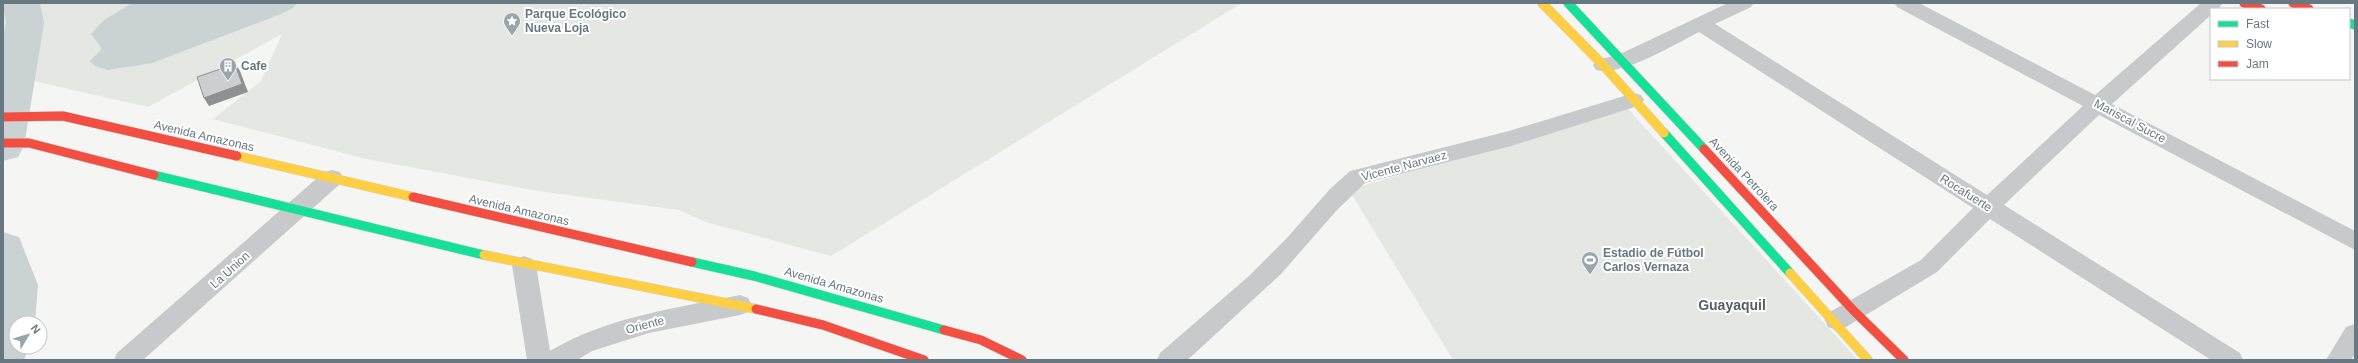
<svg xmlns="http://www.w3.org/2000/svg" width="2358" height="363" font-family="Helvetica,sans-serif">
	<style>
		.green { fill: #e4e7e2 }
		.water { fill: #cad2d4 }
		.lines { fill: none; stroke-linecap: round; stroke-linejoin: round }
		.river { fill: #cad2d4; fill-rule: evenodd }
		.fast-casing { stroke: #d1d2d2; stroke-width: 10 }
		.slow-casing { stroke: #d1d2d2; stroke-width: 10 }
		.jam-casing { stroke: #d1d2d2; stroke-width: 10 }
		.street { fill: #c8c9ca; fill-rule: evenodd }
		.fast { stroke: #16e098; stroke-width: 9 }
		.slow { stroke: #ffcf43; stroke-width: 9 }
		.jam { stroke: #f24e42; stroke-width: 9 }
		.shaded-wall { fill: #8f9091 }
		.building { fill: #cccecf; stroke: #8f9091 }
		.labels { text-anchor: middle; stroke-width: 4; stroke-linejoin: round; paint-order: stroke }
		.poi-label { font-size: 12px; font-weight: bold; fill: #677883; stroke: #fff; text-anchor: start }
		.street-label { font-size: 12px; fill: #677883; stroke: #fff }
		.quarter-label { font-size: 14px; font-weight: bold; fill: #546068; stroke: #fff }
	</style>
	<rect width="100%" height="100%" fill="#f5f5f4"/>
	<!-- green -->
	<g class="green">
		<polygon points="3,3 1242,3 831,256 706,222 679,210 538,191 367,159 213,119 261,81 282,34 148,107 3,74"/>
		<polygon points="1626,107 1858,360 1453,360 1349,190"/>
	</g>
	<!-- water -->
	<polygon class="water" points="132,3 297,3 293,8 281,14 152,63 108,70 95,66 90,61 101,50 100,46 91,34 104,20"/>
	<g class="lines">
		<!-- river -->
		<g class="river">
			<polygon points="3,3 40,3 44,23 24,146 18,157 3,161 3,38 6,23"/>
			<polygon points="3,232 19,237 38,285 35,323 16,323 16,347 29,347 24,360 3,360"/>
		</g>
		<!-- fast casing -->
		<g class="fast-casing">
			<g id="fast">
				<polyline points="1568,3 1704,149"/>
				<polyline points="2349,23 2355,25"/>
				<polyline points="1664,133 1790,273"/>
				<polyline points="154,175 484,255"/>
				<polyline points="692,262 754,276 944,330"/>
			</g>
		</g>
		<!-- slow casing -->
		<g class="slow-casing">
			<g id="slow">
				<polyline points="1542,3 1603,65 1664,133"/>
				<polyline points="237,156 413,197"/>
				<polyline points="484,255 756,309"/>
				<polyline points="1790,273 1868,360"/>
			</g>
		</g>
		<!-- jam casing -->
		<g class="jam-casing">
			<g id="jam">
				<polyline points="2244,3 2261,9"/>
				<polyline points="2293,3 2309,9"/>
				<polyline points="3,117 63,116 237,156"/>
				<polyline points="3,143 29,143 154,175"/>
				<polyline points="1704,149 1854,311 1904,360"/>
				<polyline points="413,197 692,262"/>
				<polyline points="756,309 823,325 924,360"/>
				<polyline points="944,330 981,340 1022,360"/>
			</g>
		</g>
		<!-- street -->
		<g class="street">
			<path d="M 1728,3 L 1754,3 L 1751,7 L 1715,24 L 1987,195 L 2083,106 L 1897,7 L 1894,3 L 1919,3 L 2095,95 L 2201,3 L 2223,3 L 2218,9 L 2211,9 L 2211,15 L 2112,104 L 2355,231 L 2355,250 L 2099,115 L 2004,205 L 2240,353 L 2243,360 L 2211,360 L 1990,219 L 1937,272 L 1846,327 L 1837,330 L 1828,327 L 1825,320 L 1828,313 L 1921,260 L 1973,208 L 1699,32 C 1675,44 1622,77 1596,70 L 1593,65 L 1596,60 L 1618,55 Z"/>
			<polygon points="1634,93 1641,95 1644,100 1641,105 1511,146 1365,183 1337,210 1280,275 1193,355 1187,360 1157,360 1160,353 1249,276 1286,239 1330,189 1350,171 1509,131"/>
			<polygon points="332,170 340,172 343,178 340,184 143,360 114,360 117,353 324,172"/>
			<path d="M 524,256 L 532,259 L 536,265 L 550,351 C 607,317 676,308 740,295 L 748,298 L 752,305 L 748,312 L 740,315 L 649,333 L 592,351 L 577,360 L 527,360 L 512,265 L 516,259 Z"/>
			<polygon points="2355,324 2355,354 2351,360 2326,360 2346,327"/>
		</g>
		<!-- fast -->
		<use href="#fast" class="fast"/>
		<!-- slow -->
		<use href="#slow" class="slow"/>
		<!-- jam -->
		<use href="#jam" class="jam"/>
	</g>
	<!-- shaded-wall -->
	<polygon class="shaded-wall" points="235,64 240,71 248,92 209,106 204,98"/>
	<!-- building -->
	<polygon class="building" points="235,64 242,84 204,98 197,77"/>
	<!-- icons -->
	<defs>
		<g id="sight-pin" transform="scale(0.9)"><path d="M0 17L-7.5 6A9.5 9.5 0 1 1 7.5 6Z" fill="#99a4ab" stroke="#fff"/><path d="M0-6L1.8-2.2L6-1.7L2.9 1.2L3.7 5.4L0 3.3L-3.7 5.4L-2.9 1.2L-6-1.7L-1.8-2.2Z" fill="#fff"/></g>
		<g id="building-pin" transform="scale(0.9)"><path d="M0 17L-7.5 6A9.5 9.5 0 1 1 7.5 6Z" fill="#99a4ab" stroke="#fff"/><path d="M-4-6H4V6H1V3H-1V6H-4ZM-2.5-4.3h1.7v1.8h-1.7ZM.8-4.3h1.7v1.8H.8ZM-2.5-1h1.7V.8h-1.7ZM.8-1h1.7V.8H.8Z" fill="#fff"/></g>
		<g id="stadium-pin" transform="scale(0.9)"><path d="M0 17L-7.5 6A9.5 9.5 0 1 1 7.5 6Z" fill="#99a4ab" stroke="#fff"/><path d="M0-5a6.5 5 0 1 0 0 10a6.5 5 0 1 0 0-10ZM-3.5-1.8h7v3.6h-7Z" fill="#fff"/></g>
	</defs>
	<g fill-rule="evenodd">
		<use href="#sight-pin" x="512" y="21"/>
		<use href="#building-pin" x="228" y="66"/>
		<use href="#stadium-pin" x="1590" y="260"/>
	</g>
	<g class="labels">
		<!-- poi labels -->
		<g class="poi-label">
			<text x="525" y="18">Parque Ecológico<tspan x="525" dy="14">Nueva Loja</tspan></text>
			<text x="241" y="70">Cafe</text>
			<text x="1603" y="257">Estadio de Fútbol<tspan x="1603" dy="14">Carlos Vernaza</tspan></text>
		</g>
		<!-- street labels -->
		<g class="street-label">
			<text transform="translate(2130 121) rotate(28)" y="4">Mariscal Sucre</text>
			<text transform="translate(204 136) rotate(13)" y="4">Avenida Amazonas</text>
			<text transform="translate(1404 166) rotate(-15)" y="4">Vicente Narvaez</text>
			<text transform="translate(1744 174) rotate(47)" y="4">Avenida Petrolera</text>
			<text transform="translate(1966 193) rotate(32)" y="4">Rocafuerte</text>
			<text transform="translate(519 210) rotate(13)" y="4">Avenida Amazonas</text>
			<text transform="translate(230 270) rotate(-42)" y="4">La Union</text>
			<text transform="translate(834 285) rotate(16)" y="4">Avenida Amazonas</text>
			<text transform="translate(645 325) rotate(-15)" y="4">Oriente</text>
		</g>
		<!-- quarter labels -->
		<g class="quarter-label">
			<text x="1732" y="310">Guayaquil</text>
		</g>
	</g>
	<!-- border -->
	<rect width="2358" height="363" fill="none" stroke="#677883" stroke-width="8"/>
	<!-- legend -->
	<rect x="2210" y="8" width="140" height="72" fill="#ffffff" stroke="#c2c9cd"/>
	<rect x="2218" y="21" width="20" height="6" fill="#16e098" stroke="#c2c9cd"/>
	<text x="2246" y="28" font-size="12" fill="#677883">Fast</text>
	<rect x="2218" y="41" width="20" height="6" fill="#ffcf43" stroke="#c2c9cd"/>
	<text x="2246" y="48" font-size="12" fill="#677883">Slow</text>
	<rect x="2218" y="61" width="20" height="6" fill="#f24e42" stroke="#c2c9cd"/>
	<text x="2246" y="68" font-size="12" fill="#677883">Jam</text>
	<!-- north arrow -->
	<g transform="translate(28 335) rotate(52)"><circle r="19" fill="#ffffff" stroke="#c2c9cd"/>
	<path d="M0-3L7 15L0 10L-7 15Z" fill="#99a4ab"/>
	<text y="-6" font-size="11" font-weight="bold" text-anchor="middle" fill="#677883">N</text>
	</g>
</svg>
